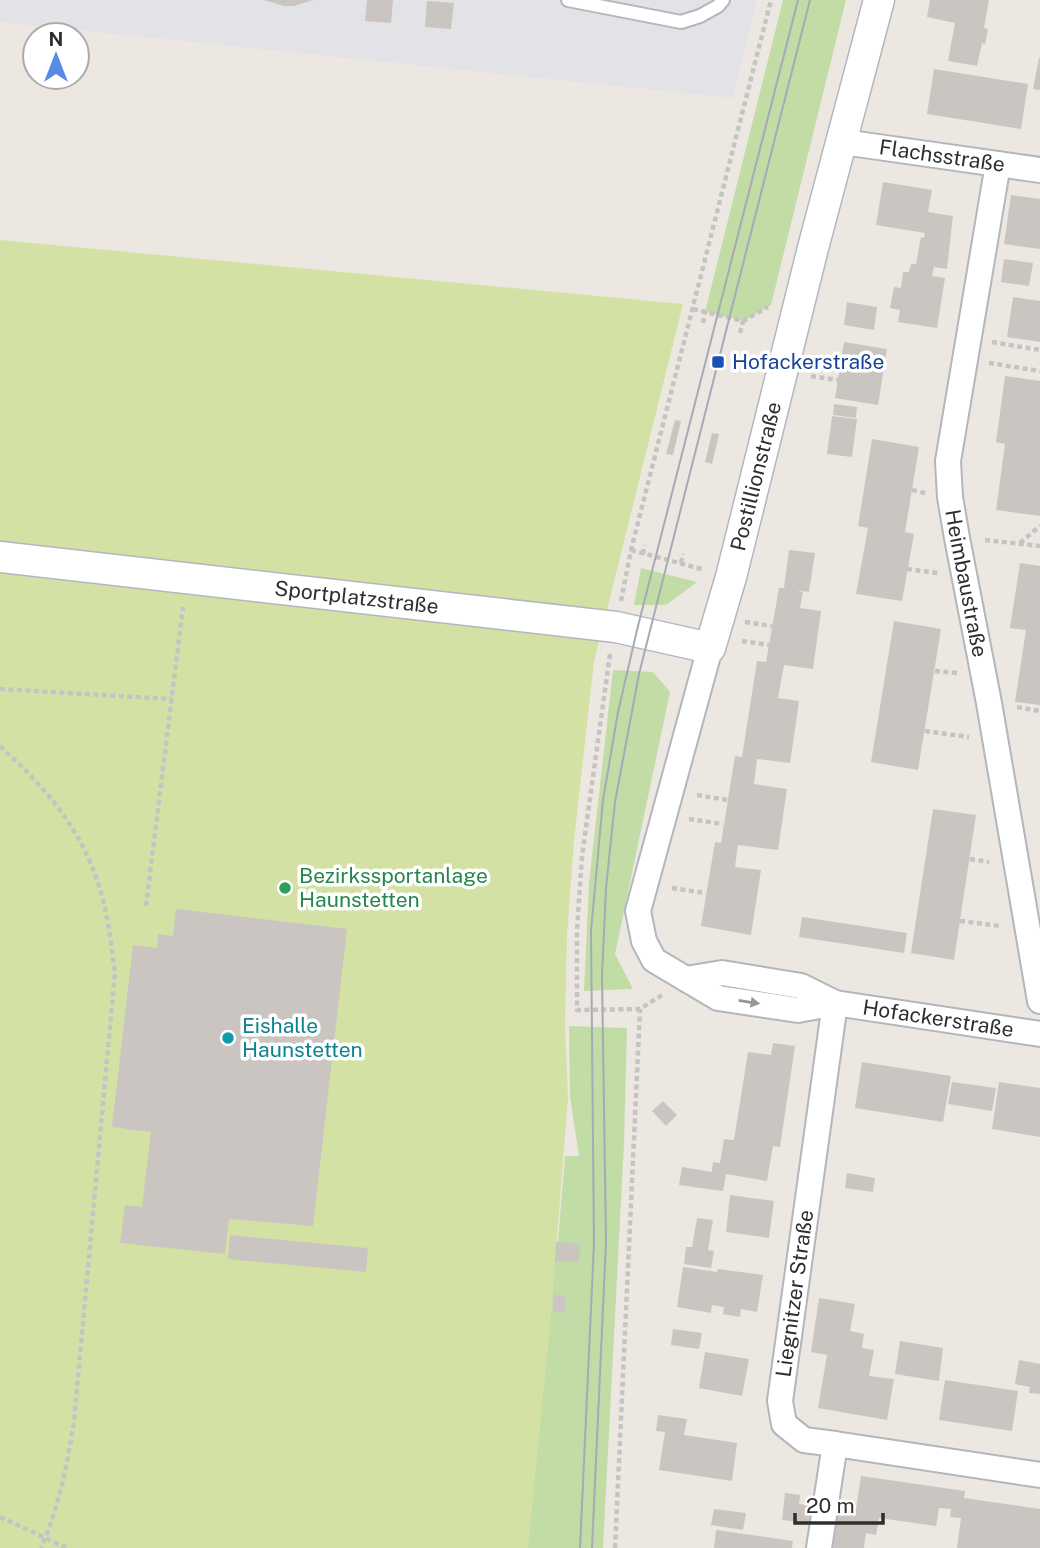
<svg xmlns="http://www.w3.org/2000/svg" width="1040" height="1548" font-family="'Public Sans',sans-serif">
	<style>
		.industrial { fill: #e2e2e7 }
		.green { fill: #c2dca6 }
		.pitch { fill: #d3e2a4 }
		.building { fill: #cac5c0 }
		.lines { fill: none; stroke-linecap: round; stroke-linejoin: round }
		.service-casing { stroke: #b3b6bc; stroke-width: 16 }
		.minor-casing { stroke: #b3b6bc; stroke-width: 28 }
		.tertiary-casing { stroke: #b3b6bc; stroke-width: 33 }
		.path { stroke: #c4c4c4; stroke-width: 4.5; stroke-dasharray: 5 3.5; stroke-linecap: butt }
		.service { stroke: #fff; stroke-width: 12 }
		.minor { stroke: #fff; stroke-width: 24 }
		.tertiary { stroke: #fff; stroke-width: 30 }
		.tram { stroke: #a5aab5; stroke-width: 2 }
		.oneway { fill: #969696 }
		.transit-dot { fill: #1a4fb4; stroke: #fff; stroke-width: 2.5 }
		.leisure-dot { fill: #2e9e5b; stroke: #fff; stroke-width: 2.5 }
		.culture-dot { fill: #0f9aa8; stroke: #fff; stroke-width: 2.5 }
		.labels { text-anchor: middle; stroke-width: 7; stroke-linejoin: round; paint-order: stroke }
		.street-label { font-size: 21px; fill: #2e2e2e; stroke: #fff }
		.transit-label { font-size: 21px; fill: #164399; stroke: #fff; text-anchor: start }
		.leisure-label { font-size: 21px; fill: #27864d; stroke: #fff; text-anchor: start }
		.culture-label { font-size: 21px; fill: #0d838f; stroke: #fff; text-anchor: start }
	</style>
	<rect width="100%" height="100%" fill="#ede7e2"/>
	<!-- industrial -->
	<polygon class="industrial" points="0,0 757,0 733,98 0,22"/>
	<!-- green -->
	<g class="green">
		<polygon points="783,0 846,0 771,305 743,321 705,312"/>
		<polygon points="641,568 697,582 666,605 634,605"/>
		<polygon points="613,670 653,672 670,692 615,954 633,989 584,991 589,883"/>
		<polygon points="569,1026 627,1028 624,1143 603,1548 87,1548 551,1314 552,1292 536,1244 558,1241 565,1156 579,1156 570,1097"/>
	</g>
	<!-- pitch -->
	<polygon class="pitch" points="0,240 683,304 594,662 574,841 567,935 565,1025 568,1098 551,1314 528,1548 0,1548"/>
	<!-- building -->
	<g class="building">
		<polygon points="264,0 313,0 294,6 284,6"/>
		<polygon points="367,0 393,0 391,23 365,21"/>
		<polygon points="930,0 989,0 984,28 988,29 985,44 982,43 977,66 948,61 955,23 927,17"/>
		<polygon points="427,1 454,3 451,29 425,27"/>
		<polygon points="1039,58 1040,58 1040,90 1033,89"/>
		<polygon points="934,69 1028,84 1021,129 927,114"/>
		<polygon points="883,182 932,190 928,212 953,216 947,269 934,267 932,276 945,278 937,328 898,322 900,310 890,308 894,287 901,288 903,272 909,272 911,264 916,264 921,237 924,238 925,233 876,225"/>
		<polygon points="1011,195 1040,199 1040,249 1004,244"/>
		<polygon points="1004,259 1033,263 1029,286 1001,282"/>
		<polygon points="1013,297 1040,301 1040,342 1007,337"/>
		<polygon points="847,302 877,307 874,330 844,325"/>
		<polygon points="844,342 887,349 878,405 835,398"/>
		<polygon points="1005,376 1040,381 1040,516 996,510 1005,444 996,442"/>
		<polygon points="834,404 857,407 856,418 833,415"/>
		<polygon points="832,416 857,419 852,457 827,454"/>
		<polygon points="675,420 681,421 673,455 666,454"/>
		<polygon points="712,433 719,434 712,464 705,462"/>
		<polygon points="872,439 919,447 905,532 914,534 902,601 856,594 868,528 858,526"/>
		<polygon points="789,550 815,553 809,592 796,590 803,592 800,608 821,611 813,669 784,665 778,698 799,701 790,763 757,759 754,784 747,783 787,789 778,850 738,845 735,867 761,870 751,935 701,926 715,842 721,843 735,756 742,757 757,661 766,662 779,588 784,588"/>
		<polygon points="1020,563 1040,566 1040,705 1015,702 1026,630 1010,628"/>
		<polygon points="894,621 941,629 918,770 871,762"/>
		<polygon points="933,809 976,815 954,960 911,953"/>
		<polygon points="176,909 347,929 313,1226 229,1219 225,1254 120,1243 125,1205 142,1207 151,1132 112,1127 133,945 157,948 158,934 173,936"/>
		<polygon points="802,917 907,933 904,953 799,937"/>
		<polygon points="773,1043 795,1046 780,1147 773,1146 767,1181 726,1174 723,1191 679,1185 682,1167 712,1172 713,1162 720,1163 724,1139 734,1140 748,1052 771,1055"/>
		<polygon points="862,1062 951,1076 943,1122 855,1108"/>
		<polygon points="952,1082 996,1088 992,1111 948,1104"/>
		<polygon points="999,1082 1040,1088 1040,1137 992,1129"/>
		<polygon points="663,1101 677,1115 666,1126 652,1111"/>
		<polygon points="847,1173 875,1178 873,1192 845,1188"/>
		<polygon points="730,1195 774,1201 769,1238 726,1232"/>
		<polygon points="697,1218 713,1220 708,1250 714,1251 711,1268 684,1264 686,1247 692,1247"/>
		<polygon points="230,1235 368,1248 366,1272 228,1259"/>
		<polygon points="556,1242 580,1244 579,1262 555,1261"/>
		<polygon points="683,1267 717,1272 718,1269 763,1275 757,1312 741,1309 740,1317 723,1314 724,1307 712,1305 711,1313 677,1307"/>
		<polygon points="554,1295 565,1296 565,1313 553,1312"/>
		<polygon points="819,1298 855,1304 850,1331 864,1334 862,1348 874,1350 869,1376 894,1379 887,1420 818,1408 827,1355 811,1352"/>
		<polygon points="673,1329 702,1333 699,1349 671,1345"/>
		<polygon points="900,1341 943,1348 939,1381 895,1374"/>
		<polygon points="705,1352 749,1359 742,1396 699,1388"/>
		<polygon points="1019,1360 1040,1364 1040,1394 1029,1393 1030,1387 1015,1384"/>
		<polygon points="945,1380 1018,1391 1012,1431 939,1420"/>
		<polygon points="658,1415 687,1419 684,1435 737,1443 732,1481 659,1470 665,1432 656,1431"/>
		<polygon points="861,1476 965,1491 964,1498 1040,1509 1040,1548 957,1548 961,1518 950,1517 951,1509 939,1508 936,1526 879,1518 876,1535 866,1533 864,1548 833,1548 839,1506 856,1509"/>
		<polygon points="785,1493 800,1495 799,1504 811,1505 809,1523 782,1520"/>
		<polygon points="714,1509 746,1513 743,1530 711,1525"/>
		<polygon points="716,1530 793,1541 792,1548 714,1548"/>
	</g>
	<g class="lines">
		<!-- service casing -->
		<g class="service-casing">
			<polyline id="service" points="568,0 681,22 700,16 718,6 723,0"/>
		</g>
		<!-- minor casing -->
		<g class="minor-casing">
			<g id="minor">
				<path id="s1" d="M 843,142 L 1040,170"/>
				<path id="s2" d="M 998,164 L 948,461 L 950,497 L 957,538 L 989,703 L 1040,1001"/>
				<polyline points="710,648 638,911 644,941 654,960 718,998 798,1010 835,1003"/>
				<path id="s3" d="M 686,979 L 722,973 L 801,986 L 835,1003 L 1040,1034"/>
				<polyline points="835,1444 1040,1475"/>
				<path id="s4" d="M 819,1548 L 835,1444 L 804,1440 L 784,1424 L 780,1401 L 835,1003"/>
			</g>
		</g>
		<!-- tertiary casing -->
		<g class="tertiary-casing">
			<g id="tertiary">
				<path id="s5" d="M 0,557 L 616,627 L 710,648 L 731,577 L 813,248 L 879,0"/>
			</g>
		</g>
		<!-- path -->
		<g class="path">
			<polyline points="693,309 743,321 768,307"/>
			<polyline points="703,323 705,312"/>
			<polyline points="740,333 743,321"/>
			<polyline points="992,342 1040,350"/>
			<polyline points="814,356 841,360"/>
			<polyline points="989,363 1040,371"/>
			<polyline points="811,376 838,380"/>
			<polyline points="912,490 925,493"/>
			<polyline points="985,540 1040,546"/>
			<polyline points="1020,543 1040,526"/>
			<polyline points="631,550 705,570"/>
			<polyline points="643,554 645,545"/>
			<polyline points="681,563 683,554"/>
			<polyline points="907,569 938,573"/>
			<polyline points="621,601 631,550 771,0"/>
			<polyline points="745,622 772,626"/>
			<polyline points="742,641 769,645"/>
			<polyline points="610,654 582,856 577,930 577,1010 640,1009 662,995"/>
			<polyline points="935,671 958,673"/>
			<polyline points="0,689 172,699"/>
			<polyline points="1017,707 1040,711"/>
			<polyline points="925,731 969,737"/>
			<path d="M 0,746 C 44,786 81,828 99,886 C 108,914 111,943 115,972 L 74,1421 C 67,1466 59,1507 41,1548"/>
			<polyline points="697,795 727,800"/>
			<polyline points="689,819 723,824"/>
			<polyline points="970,859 989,862"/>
			<polyline points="672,888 706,893"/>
			<polyline points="146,906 183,607"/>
			<polyline points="960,921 1001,926"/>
			<polyline points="0,1517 67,1548"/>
			<polyline points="615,1548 640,1009"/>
		</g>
		<!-- service -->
		<use href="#service" class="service"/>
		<!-- minor -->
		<use href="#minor" class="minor"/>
		<!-- tertiary -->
		<use href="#tertiary" class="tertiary"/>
		<!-- tram -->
		<g class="tram">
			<polyline points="580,1548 594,1243 591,931 603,800 618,712 637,630 798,0"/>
			<polyline points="592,1548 606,1242 602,975 606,888 615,802 639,674 810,0"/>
		</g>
	</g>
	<!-- one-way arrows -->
	<defs><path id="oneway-solid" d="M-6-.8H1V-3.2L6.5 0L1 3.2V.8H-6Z" transform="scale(1.75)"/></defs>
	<use class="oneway" href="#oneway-solid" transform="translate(749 1002) rotate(9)"/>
	<!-- markers -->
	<rect class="transit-dot" x="711" y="355" width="14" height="14" rx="3.5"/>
	<circle class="leisure-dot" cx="285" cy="888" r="7"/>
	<circle class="culture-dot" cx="228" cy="1038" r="7"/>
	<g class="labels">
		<!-- street labels -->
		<g class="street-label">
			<text dy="7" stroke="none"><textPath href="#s1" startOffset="100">Flachsstraße</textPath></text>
			<text dy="7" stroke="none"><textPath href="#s5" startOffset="894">Postillionstraße</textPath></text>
			<text dy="7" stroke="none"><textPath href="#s2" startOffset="425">Heimbaustraße</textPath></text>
			<text dy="7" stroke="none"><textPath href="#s5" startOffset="359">Sportplatzstraße</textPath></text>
			<text dy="7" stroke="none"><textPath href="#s3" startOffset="259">Hofackerstraße</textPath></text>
			<text dy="7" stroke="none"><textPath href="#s4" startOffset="294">Liegnitzer Straße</textPath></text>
		</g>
		<!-- transit labels -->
		<g class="transit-label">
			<text x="732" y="369">Hofackerstraße</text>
		</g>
		<!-- leisure labels -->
		<g class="leisure-label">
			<text x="299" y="883">Bezirkssportanlage<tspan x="299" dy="24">Haunstetten</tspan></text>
		</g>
		<!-- culture labels -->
		<g class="culture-label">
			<text x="242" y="1033">Eishalle<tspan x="242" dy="24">Haunstetten</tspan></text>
		</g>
	</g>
	<!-- north arrow -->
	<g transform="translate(56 56)"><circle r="33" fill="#ffffff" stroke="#ababab" stroke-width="2"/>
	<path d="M0-5L12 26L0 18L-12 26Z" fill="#588be4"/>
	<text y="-10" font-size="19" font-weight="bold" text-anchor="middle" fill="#2e2e2e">N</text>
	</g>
	<!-- scale -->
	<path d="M795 1513v10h88v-10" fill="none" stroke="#2e2e2e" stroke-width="3.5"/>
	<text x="806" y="1513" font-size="21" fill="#2e2e2e" stroke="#ffffff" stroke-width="5" paint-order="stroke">20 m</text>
</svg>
